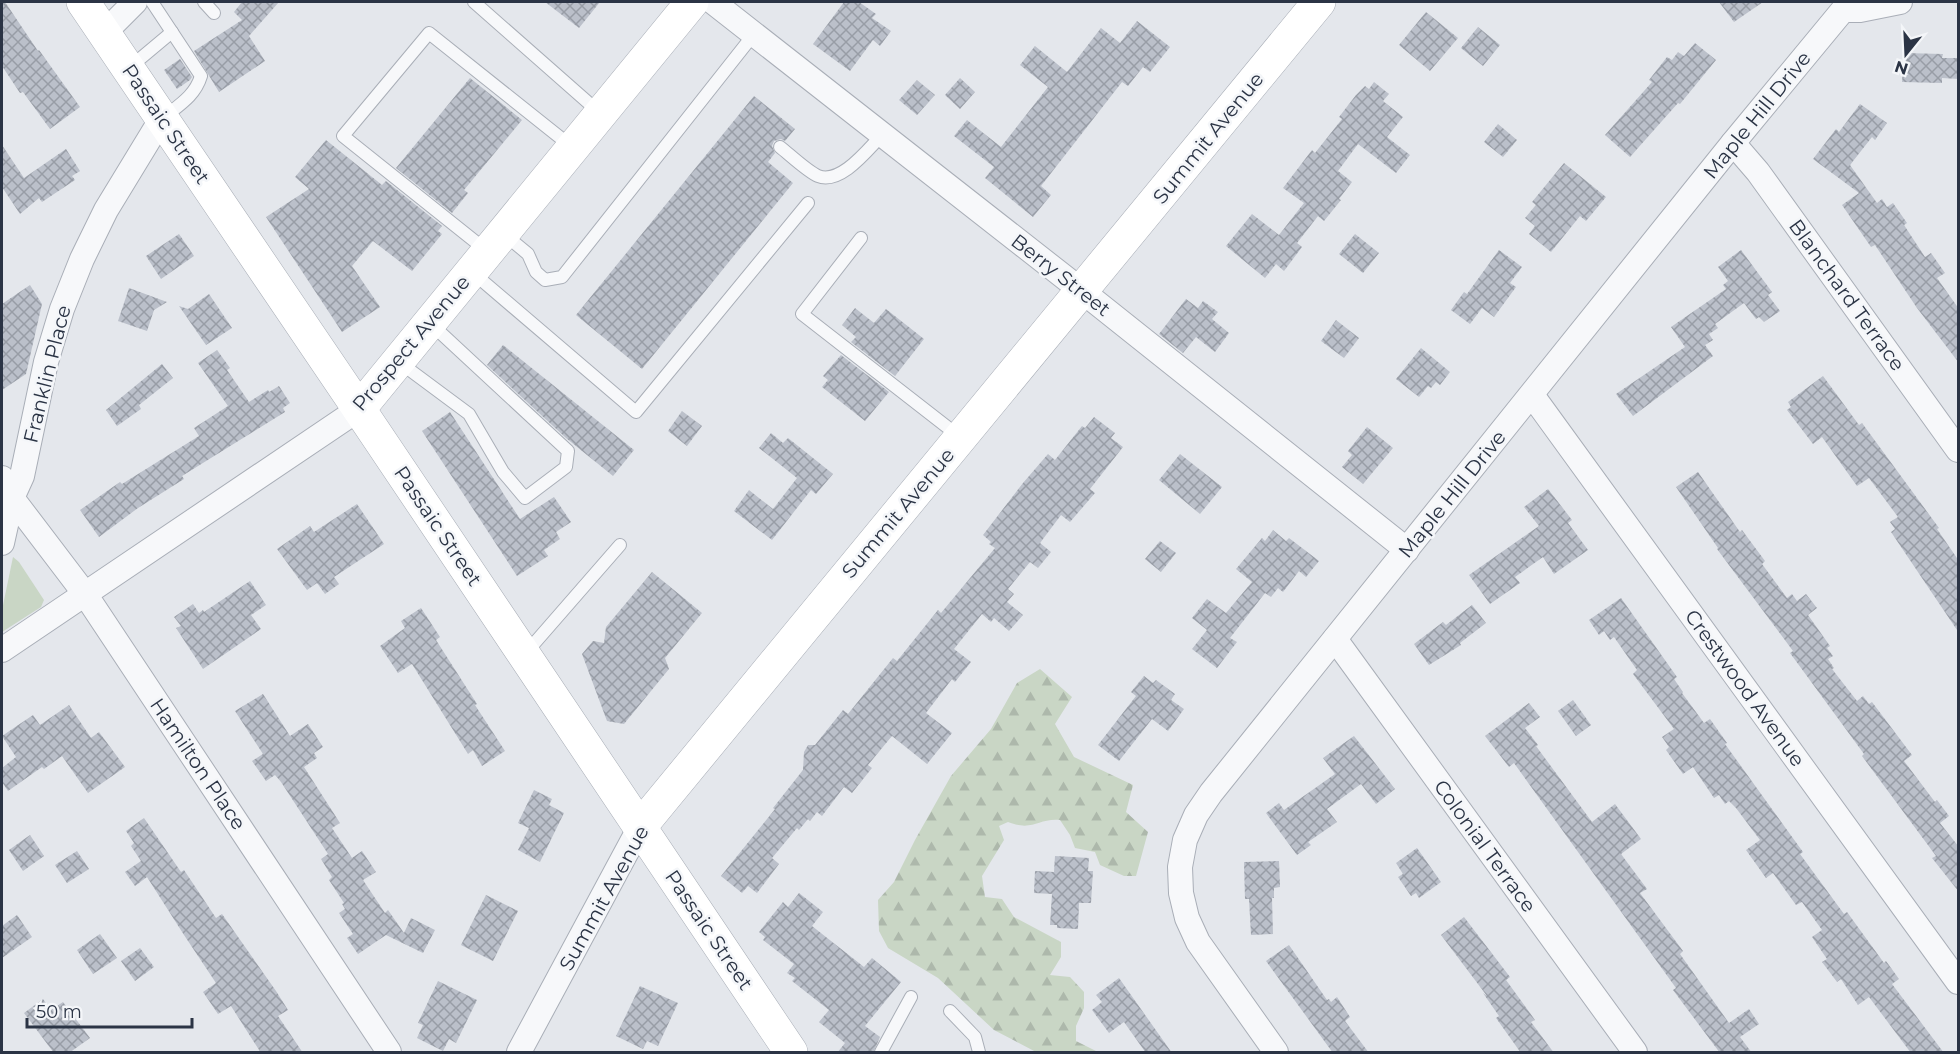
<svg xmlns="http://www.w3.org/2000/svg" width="1960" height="1054" font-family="Montserrat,sans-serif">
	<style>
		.green { fill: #c9d6c5 }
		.forest { fill: url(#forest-firs) }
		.building { fill: url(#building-cross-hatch) }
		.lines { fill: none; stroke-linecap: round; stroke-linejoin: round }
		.lane-casing { stroke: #a9aeb7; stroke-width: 14 }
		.street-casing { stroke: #a9aeb7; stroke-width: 26 }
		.secondary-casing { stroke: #a9aeb7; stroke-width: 34 }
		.lane { stroke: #f7f8fa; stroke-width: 12 }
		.street { stroke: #f7f8fa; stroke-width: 24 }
		.secondary { stroke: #fff; stroke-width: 33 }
		.labels { text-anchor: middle; stroke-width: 5; stroke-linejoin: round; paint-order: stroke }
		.street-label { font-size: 20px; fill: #2b3445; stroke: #f4f6f9 }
	</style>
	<defs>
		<pattern id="forest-firs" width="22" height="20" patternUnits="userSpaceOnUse" patternTransform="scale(1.5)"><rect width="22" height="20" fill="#c9d6c5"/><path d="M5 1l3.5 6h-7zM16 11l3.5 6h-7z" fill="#adb8ab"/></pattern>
		<pattern id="building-cross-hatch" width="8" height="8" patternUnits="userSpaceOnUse" patternTransform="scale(1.5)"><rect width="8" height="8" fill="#bbc0ca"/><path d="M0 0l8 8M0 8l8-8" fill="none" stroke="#989da6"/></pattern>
	</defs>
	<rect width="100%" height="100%" fill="#e4e7ec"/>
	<!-- green -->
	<polygon class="green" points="13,557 19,562 44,600 41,607 2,632 2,610"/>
	<!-- forest -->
	<path class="forest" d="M 1040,669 L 1072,697 L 1055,724 L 1074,757 L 1133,785 L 1126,812 L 1148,832 L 1136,876 L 1124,876 L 1100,865 L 1095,852 L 1075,848 L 1070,835 L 1060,820 C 1038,818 1033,832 1008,822 L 999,826 L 1004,840 L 982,876 L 985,897 L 1002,899 L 1014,917 L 1061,942 L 1061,957 L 1050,975 L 1070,977 L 1084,992 L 1084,1008 L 1076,1026 L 1076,1041 L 1098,1052 L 1036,1052 L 994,1030 L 938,978 L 888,948 L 879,931 L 878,900 L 894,882 L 915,840 L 951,776 L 991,729 L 1017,683 Z"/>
	<!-- building -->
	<g class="building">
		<polygon points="2,2 5,2 38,51 39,50 80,107 50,129 23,92 20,93 2,66"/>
		<polygon points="242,2 279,2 249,36 265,61 219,92 194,51 242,20 234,12"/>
		<polygon points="545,2 600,2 579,28"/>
		<polygon points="844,2 859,2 876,14 872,18 891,31 880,46 873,40 850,71 813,44"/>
		<polygon points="1719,2 1763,2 1734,22"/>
		<polygon points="1426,12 1458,38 1430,71 1399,45"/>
		<polygon points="1137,21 1170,47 1150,72 1143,67 1128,86 1122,82 1041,186 1051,195 1033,217 985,178 994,167 954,136 967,120 1001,147 1048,87 1020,65 1035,46 1067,72 1101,28 1120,43"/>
		<polygon points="1478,27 1500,45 1483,66 1461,48"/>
		<polygon points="1695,43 1716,60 1680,104 1678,103 1630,157 1605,135 1652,82 1649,80 1667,57 1672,60 1678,52 1684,56"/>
		<polygon points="1904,53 1943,54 1942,58 1959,58 1959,79 1942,78 1942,83 1902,82"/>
		<polygon points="180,59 192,77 190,80 177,89 164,70"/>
		<polygon points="470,78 522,120 464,190 468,193 452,213 396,168"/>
		<polygon points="960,78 975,92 960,109 945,95"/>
		<polygon points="917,80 935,95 917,115 899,100"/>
		<polygon points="1374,82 1389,94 1383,101 1403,117 1387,137 1410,155 1396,173 1358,144 1338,171 1352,182 1339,199 1341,200 1324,221 1318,216 1297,243 1302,247 1284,271 1276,264 1265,278 1226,246 1252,214 1279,235 1304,203 1283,188 1312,150 1315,153 1342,119 1339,117 1356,95 1365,86 1369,89"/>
		<polygon points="754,96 795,129 785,141 781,139 774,141 772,146 775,153 768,162 793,183 642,369 576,315"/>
		<polygon points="1860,104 1887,123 1875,140 1872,137 1850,165 1877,203 1882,199 1887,207 1893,203 1907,223 1904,225 1925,257 1931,253 1945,273 1937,278 1959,309 1959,363 1917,308 1875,245 1871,247 1842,205 1859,193 1813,159 1836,129 1839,132"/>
		<polygon points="1498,124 1517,140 1503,157 1484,142"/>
		<polygon points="326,140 382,185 386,181 442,226 438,231 442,234 412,271 373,241 352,266 380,307 342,332 266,217 309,189 295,177"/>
		<polygon points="2,145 24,178 66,149 80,171 72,176 75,180 42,202 39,198 20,214 2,187"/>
		<polygon points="1564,163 1606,197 1586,221 1580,216 1551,252 1529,234 1535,226 1525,218 1536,205 1532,202"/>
		<polygon points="179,234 194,256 161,279 146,256"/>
		<polygon points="1355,234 1379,253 1363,273 1339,254"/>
		<polygon points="1499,250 1522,267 1510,283 1516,287 1494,317 1482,308 1470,324 1451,310 1464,292 1467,294"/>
		<polygon points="1741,250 1772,292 1768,295 1780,311 1764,322 1759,317 1756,319 1744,303 1715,324 1718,328 1709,334 1713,340 1705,345 1713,356 1633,416 1616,394 1685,347 1671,327 1726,289 1723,285 1728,281 1718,267"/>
		<polygon points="30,285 42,304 26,374 2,390 2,304"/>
		<polygon points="129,288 167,302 154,310 147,331 118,321"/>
		<polygon points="209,294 232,328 206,345 179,306 188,309"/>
		<polygon points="1186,299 1198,308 1203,301 1218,312 1212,319 1229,333 1215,352 1196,337 1183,353 1159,334"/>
		<polygon points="855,308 874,323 886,309 924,339 895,376 851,342 856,337 842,325"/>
		<polygon points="1336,320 1359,338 1344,358 1321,341"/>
		<polygon points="503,345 634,450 613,476 566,438 487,365"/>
		<polygon points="1421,348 1450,372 1440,385 1436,382 1431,388 1428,386 1419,397 1396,379"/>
		<polygon points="217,350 230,368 227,370 249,402 268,390 269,392 279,386 290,403 283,408 285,412 182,476 184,479 138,508 99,537 80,510 120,482 122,484 199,436 194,428 228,406 198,363"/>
		<polygon points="841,355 889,392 865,421 822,387 828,380 823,376"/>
		<polygon points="162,364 173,378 139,405 141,409 117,426 106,410"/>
		<polygon points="1823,376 1859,425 1862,423 1939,528 1937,529 1959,561 1959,633 1891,532 1895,529 1890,522 1898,517 1869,478 1857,486 1822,437 1813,444 1787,410 1791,407 1788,402"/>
		<polygon points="682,411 702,426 687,446 668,431"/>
		<polygon points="450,412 520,519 554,497 571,522 556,532 560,539 544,550 548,556 517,576 422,431"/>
		<polygon points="1094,417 1115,433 1111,438 1123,447 1090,489 1095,493 1070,522 1061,515 1040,543 1051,552 1038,568 1030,562 1008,589 1014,594 1007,602 1023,615 1009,631 994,618 991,622 982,614 954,649 971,662 955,682 952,679 926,713 952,733 927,764 892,736 868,765 872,768 852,793 844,787 822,816 817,812 810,821 808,819 799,830 797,828 772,858 779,864 757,893 748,886 742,893 721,876 775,809 773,808 803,770 804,752 808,745 815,745 843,710 848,714 893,658 897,661 938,610 941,613 995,548 989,544 991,542 983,535 1023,483 1048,454 1055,460 1082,426 1085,428"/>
		<polygon points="1367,427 1393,448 1363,484 1342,467 1352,455 1348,451"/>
		<polygon points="771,433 783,443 788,438 833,474 816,494 811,490 772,540 734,511 749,490 773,509 797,478 759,448"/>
		<polygon points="1180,454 1222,487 1200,514 1159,480"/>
		<polygon points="1698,472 1740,532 1742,530 1765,561 1762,564 1787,598 1792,594 1797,601 1806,594 1817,608 1808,615 1830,646 1827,648 1833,656 1828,659 1834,668 1832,669 1857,701 1863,696 1869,704 1872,702 1912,755 1904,761 1935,802 1937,800 1949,816 1940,823 1959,847 1959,892 1932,858 1936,856 1862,756 1864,754 1790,653 1793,651 1717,549 1718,548 1676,487"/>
		<polygon points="1548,489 1572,520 1568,523 1588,550 1554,574 1543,557 1515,577 1520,583 1490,604 1469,575 1539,526 1524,507"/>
		<polygon points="357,504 384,544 334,577 339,584 325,594 317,583 307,590 277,549 310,526 314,532"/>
		<polygon points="1273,530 1286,541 1289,538 1319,561 1306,577 1299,571 1283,592 1278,588 1271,597 1265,593 1230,638 1237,642 1217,668 1192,649 1207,630 1192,618 1207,599 1226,613 1252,582 1236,569 1262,538 1265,541"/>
		<polygon points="1160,541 1176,553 1161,572 1145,559"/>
		<polygon points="652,572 702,613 665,658 669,669 624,724 607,721 582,654 593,641 604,643 606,627"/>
		<polygon points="250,581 266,605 251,615 261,629 203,669 176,628 181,626 174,617 193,604 199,613 203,610 204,612"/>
		<polygon points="1621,598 1677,677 1674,679 1683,692 1682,693 1704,723 1710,719 1727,743 1725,744 1803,852 1800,854 1844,914 1847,912 1884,963 1886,961 1899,979 1892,984 1944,1053 1911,1053 1869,997 1858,1005 1841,979 1837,982 1822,962 1827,959 1812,937 1822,930 1802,902 1796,905 1773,873 1766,878 1746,850 1760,840 1736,808 1729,801 1725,804 1719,795 1714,798 1693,767 1683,774 1666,750 1669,747 1662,737 1674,729 1633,674 1637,670 1614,637 1610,640 1604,631 1599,635 1589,620"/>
		<polygon points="1472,605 1486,623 1460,643 1461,645 1429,665 1414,644 1443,622 1446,625"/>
		<polygon points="421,608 440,637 436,640 477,704 475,705 505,751 482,766 473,750 468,754 412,664 398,673 380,646 405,628 401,621"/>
		<polygon points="1144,676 1153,683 1156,680 1175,694 1171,700 1184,709 1168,731 1152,719 1119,761 1098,745 1136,696 1131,692"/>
		<polygon points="263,694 290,736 308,724 323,747 314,753 317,758 304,767 340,823 332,828 352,858 362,851 376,872 363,880 385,913 388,910 404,933 411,918 435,930 423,953 386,935 358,954 347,938 353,934 339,913 345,909 342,904 344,903 329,880 332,877 321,859 328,854 281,782 275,775 266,781 252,761 263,754 235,711"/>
		<polygon points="1573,700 1591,725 1576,736 1558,711"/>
		<polygon points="1529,703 1540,717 1525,728 1538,745 1536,746 1592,822 1615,804 1641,839 1621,854 1647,889 1640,893 1683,951 1680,954 1729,1023 1749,1009 1759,1024 1740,1037 1752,1053 1720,1053 1673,990 1676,988 1514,763 1509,767 1485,736"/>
		<polygon points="69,705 91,738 99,732 125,767 88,793 62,756 44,769 42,767 8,791 2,782 2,768 16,757 2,736 33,715 40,725"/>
		<polygon points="1354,736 1395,789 1376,804 1361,784 1327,809 1337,822 1308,842 1311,845 1297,855 1266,813 1279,803 1284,810 1335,774 1323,758"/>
		<polygon points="534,790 552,799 549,805 564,813 540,862 518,850 529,828 518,823"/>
		<polygon points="144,818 181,872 184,870 216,918 222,914 276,991 288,1010 278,1016 303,1053 261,1053 231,1006 218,1014 203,992 216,983 184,935 147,877 135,886 125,872 141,861 131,846 134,843 126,831"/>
		<polygon points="30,835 44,856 23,871 9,850"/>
		<polygon points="1417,848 1441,882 1419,898 1416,893 1411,896 1398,877 1403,874 1396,863"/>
		<polygon points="77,851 89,869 67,883 55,865"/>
		<polygon points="1055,856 1089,858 1088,871 1093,871 1091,903 1079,903 1078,929 1057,928 1057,925 1050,925 1052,894 1034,893 1035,871 1054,872"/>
		<polygon points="1279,861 1280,887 1274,888 1274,898 1272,898 1273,934 1251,935 1249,899 1245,899 1244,862"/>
		<polygon points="799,893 823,912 812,926 864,967 872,958 901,982 865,1026 880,1037 873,1053 837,1053 845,1043 819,1022 829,1010 792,981 795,978 787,973 794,964 763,940 765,937 759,932 783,902 788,907"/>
		<polygon points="486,895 518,911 493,961 461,945"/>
		<polygon points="17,915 32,937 2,958 2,926"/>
		<polygon points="1464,917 1510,977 1506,980 1535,1020 1531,1022 1554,1053 1521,1053 1496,1018 1499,1016 1483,993 1487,996 1441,935"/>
		<polygon points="100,934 117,958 93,974 77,950"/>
		<polygon points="1289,945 1327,1000 1329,999 1331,1002 1337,997 1350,1017 1345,1021 1369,1053 1333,1053 1266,961"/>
		<polygon points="140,948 154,967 135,981 121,961"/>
		<polygon points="1119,978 1172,1053 1146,1053 1124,1022 1109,1033 1092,1010 1102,1002 1096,995"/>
		<polygon points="438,981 477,1000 456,1043 449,1039 443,1051 417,1038 423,1025 418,1023"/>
		<polygon points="640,986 678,1003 658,1046 647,1041 643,1049 616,1036"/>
		<polygon points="43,999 51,1010 63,1002 90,1038 69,1053 54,1053 24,1013"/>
	</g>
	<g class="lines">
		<!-- lane casing -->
		<g class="lane-casing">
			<g id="lane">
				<path d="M 152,2 L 201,76 C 195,96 179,105 163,118"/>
				<polyline points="204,2 214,13"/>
				<polyline points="474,2 600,113"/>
				<polyline points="129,68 172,32"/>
				<path d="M 780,147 C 789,154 808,172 818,176 C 841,185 868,149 882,135"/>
				<polyline points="505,235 528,254 536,272 545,280 562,277 754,34"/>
				<polyline points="861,238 802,314 960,437"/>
				<polyline points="487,251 343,136 429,33 572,147"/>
				<polyline points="472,272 636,412 808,203"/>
				<polyline points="399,362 469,414 503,472 525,498 566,467 568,451 430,323"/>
				<polyline points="525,654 620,545"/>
				<polyline points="950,1011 975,1037 979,1052"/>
				<polyline points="881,1052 911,997"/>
			</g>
		</g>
		<!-- street casing -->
		<g class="street-casing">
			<g id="street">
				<polyline points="713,2 1082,291 1407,550"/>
				<polyline points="104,33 135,2"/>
				<polyline points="1733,143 1758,172 1958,450"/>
				<polyline points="1532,395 1958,982"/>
				<polyline points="2,478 12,498 85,594 389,1052"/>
				<polyline points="2,543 12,498 22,476 46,362 62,309 82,259 106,210 162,118"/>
				<polyline points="1335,639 1635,1052"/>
				<polyline points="2,650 359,409"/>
				<polyline points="519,1052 640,827"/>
				<polyline points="1276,1052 1198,942 1187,918 1181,893 1180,867 1185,840 1196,815 1211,793 1733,143 1843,10 1860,10 1900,2"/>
			</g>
		</g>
		<!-- secondary casing -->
		<g class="secondary-casing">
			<g id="secondary">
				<polyline points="83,2 359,409 791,1052"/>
				<polyline points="359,409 692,2"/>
				<polyline points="640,827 1319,2"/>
			</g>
		</g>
		<!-- lane -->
		<use href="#lane" class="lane"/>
		<!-- street -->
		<use href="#street" class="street"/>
		<!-- secondary -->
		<use href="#secondary" class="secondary"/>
	</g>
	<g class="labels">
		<!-- street labels -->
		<g class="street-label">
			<text transform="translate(1757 115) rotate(-51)" y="7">Maple Hill Drive</text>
			<text transform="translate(166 124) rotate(56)" y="7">Passaic Street</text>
			<text transform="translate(1208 138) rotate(-51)" y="7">Summit Avenue</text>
			<text transform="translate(1061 275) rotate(38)" y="7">Berry Street</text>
			<text transform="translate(1847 295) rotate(54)" y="7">Blanchard Terrace</text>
			<text transform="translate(411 343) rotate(-50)" y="7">Prospect Avenue</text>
			<text transform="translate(47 374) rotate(-76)" y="7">Franklin Place</text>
			<text transform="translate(1452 494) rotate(-51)" y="7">Maple Hill Drive</text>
			<text transform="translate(898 513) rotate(-50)" y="7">Summit Avenue</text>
			<text transform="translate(438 526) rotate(56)" y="7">Passaic Street</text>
			<text transform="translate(1745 688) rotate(54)" y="7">Crestwood Avenue</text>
			<text transform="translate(198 764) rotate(56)" y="7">Hamilton Place</text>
			<text transform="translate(1485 846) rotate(54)" y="7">Colonial Terrace</text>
			<text transform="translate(604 898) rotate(-61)" y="7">Summit Avenue</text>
			<text transform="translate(709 930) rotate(56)" y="7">Passaic Street</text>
		</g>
	</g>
	<!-- border -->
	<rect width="1960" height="1054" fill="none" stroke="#2b3445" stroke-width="6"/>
	<!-- north arrow -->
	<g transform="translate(1906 54) rotate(198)" stroke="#f4f6f9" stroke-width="4.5" paint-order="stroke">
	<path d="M0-4.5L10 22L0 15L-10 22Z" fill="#2b3445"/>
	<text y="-9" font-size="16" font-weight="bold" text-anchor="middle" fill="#2b3445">N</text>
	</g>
	<!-- scale -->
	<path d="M27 1018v9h165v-9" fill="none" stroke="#2b3445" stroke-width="3"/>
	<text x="36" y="1018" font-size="18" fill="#2b3445" stroke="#f4f6f9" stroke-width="4.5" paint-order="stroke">50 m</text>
</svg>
